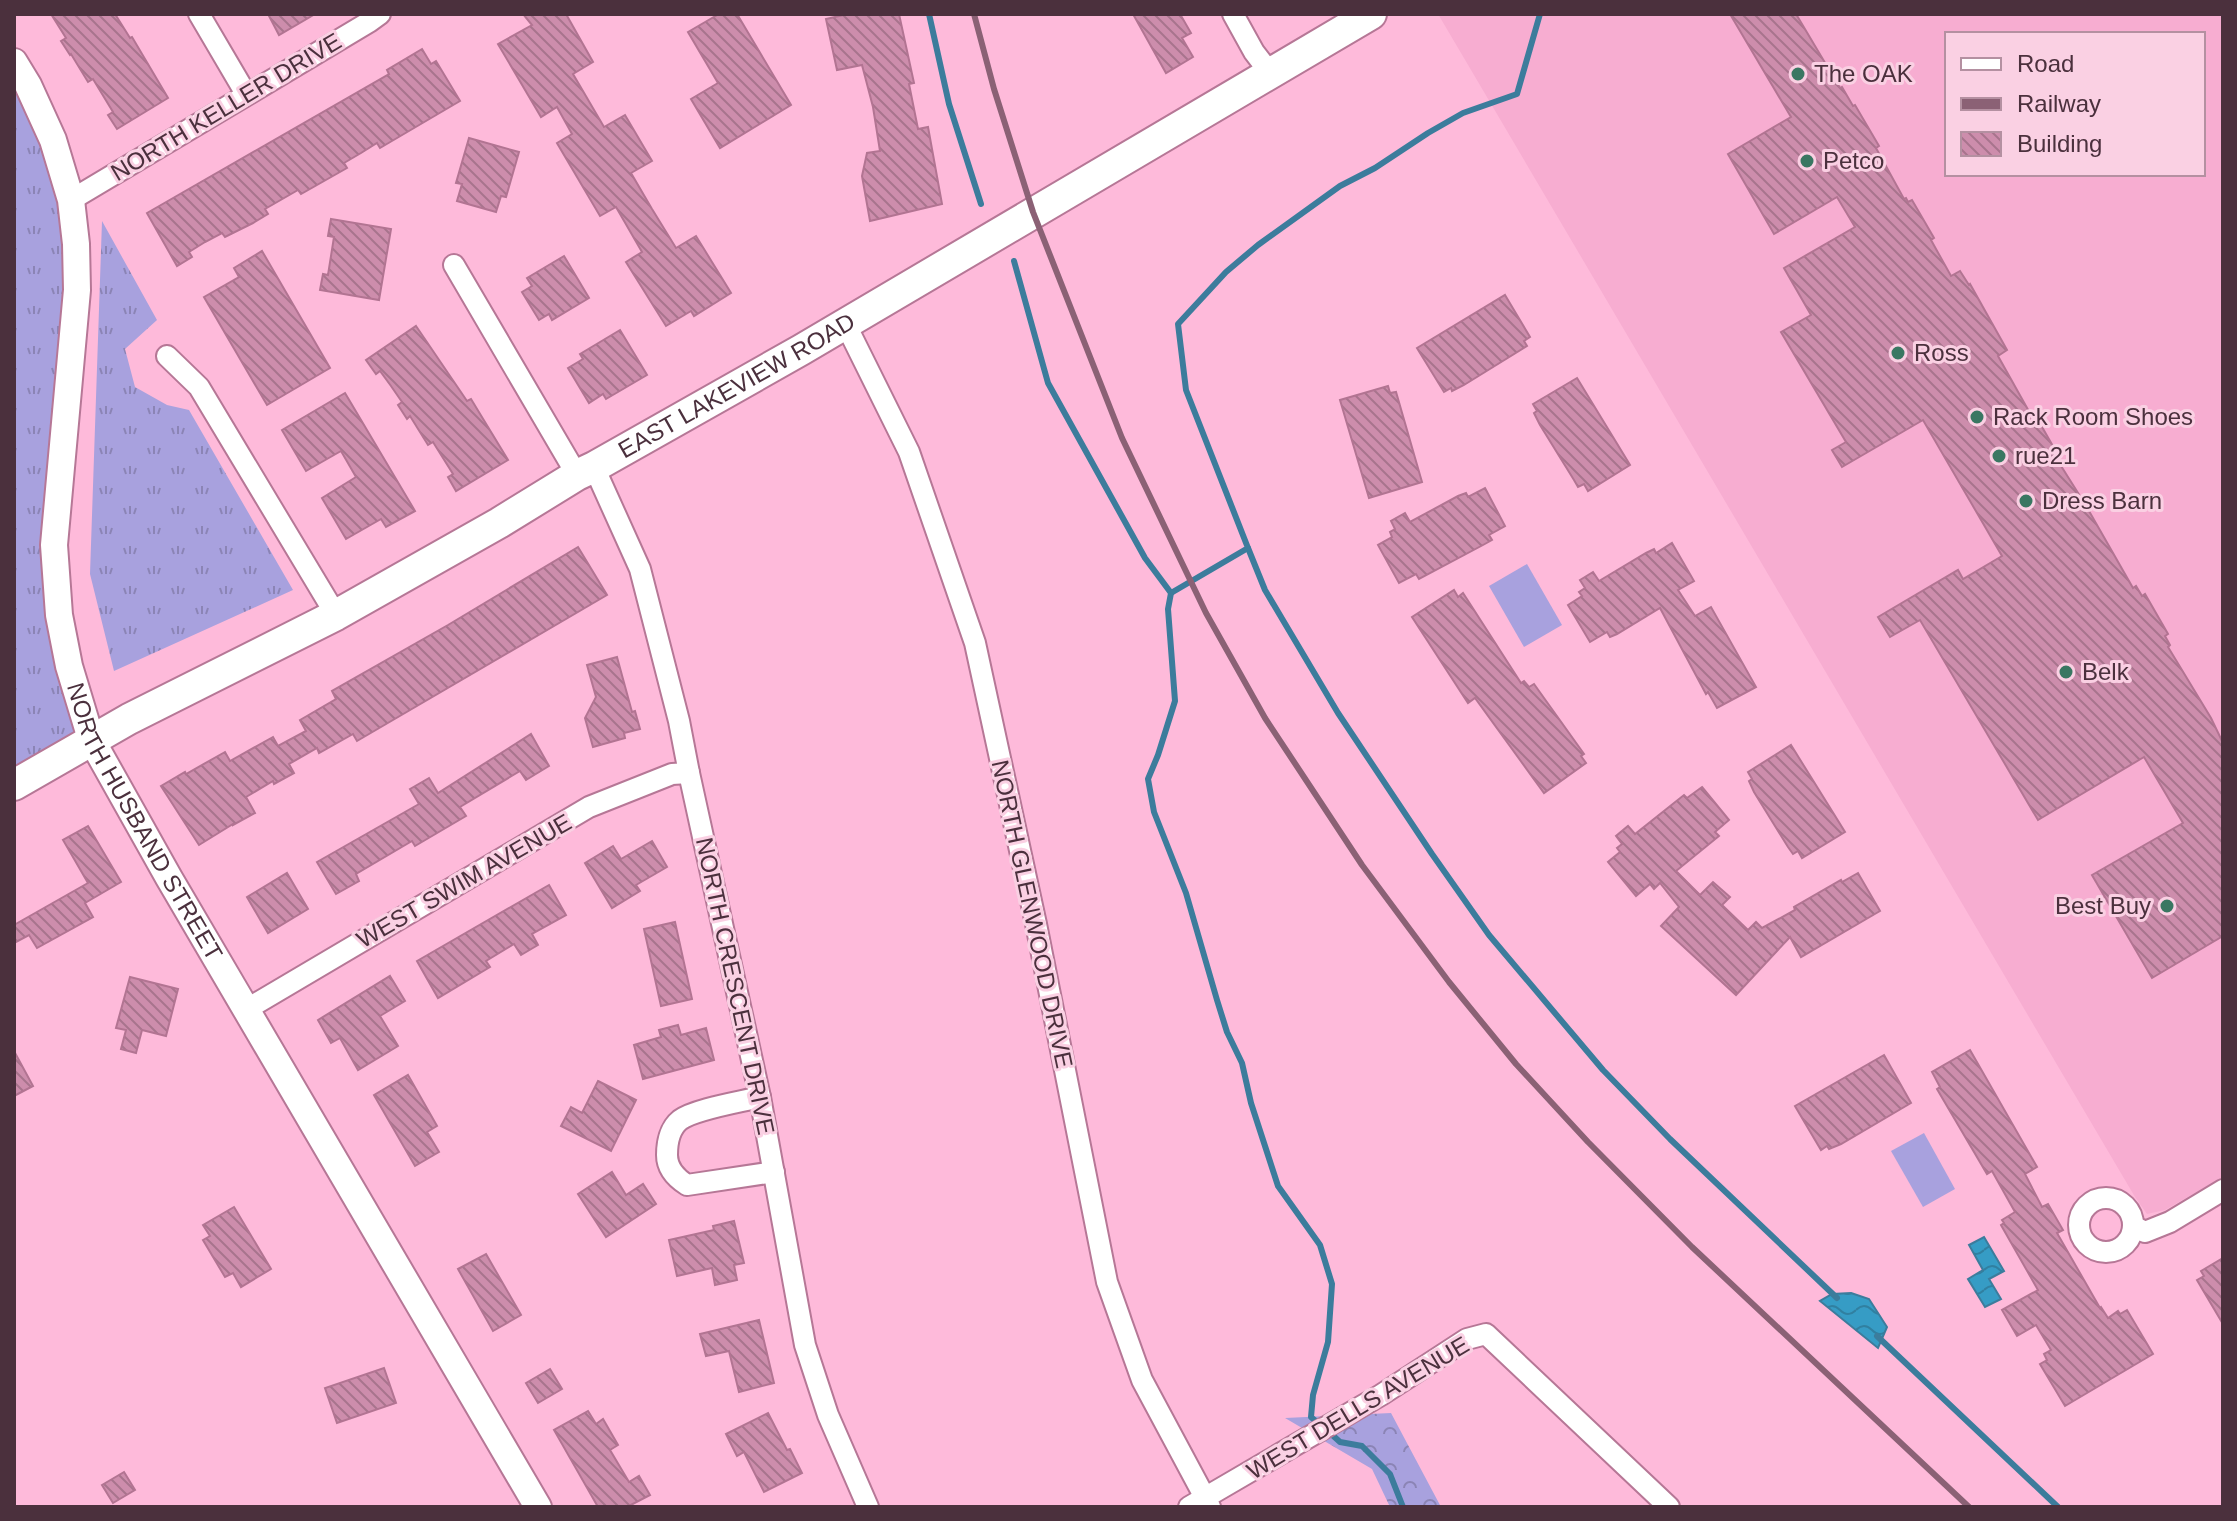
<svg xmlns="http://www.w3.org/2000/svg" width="2237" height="1521" font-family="Arial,sans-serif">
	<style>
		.built { fill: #f7add1; fill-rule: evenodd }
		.grass { fill: url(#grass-tufts) }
		.forest { fill: url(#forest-crowns) }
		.pitch { fill: #a8a1de }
		.water { fill: url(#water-waves); stroke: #3c7c9c; stroke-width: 2 }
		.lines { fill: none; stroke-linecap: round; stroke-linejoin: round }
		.stream { stroke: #3c7c9c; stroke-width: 6 }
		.building { fill: url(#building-back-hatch); stroke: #b27492; stroke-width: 2 }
		.minor-casing { stroke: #b67796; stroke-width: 24 }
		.tertiary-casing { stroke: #b67796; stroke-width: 30 }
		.secondary-casing { stroke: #b67796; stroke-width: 34 }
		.minor { stroke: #fff; stroke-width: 20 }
		.tertiary { stroke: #fff; stroke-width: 26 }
		.secondary { stroke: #fff; stroke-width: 30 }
		.rail { stroke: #8b6175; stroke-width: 6 }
		.poi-dot { fill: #3a7762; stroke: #fad0e3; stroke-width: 3 }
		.labels { text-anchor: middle; stroke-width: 6; stroke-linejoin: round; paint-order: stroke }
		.poi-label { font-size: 24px; fill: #4b303d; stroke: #fad0e3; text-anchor: start }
		.street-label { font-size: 24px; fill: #4b303d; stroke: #fad0e3 }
	</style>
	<defs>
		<pattern id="grass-tufts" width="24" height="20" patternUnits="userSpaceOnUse" patternTransform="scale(2)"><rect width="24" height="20" fill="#a8a1de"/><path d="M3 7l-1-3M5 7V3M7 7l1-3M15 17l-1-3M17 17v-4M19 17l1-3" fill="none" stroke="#8b84b5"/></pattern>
		<pattern id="forest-crowns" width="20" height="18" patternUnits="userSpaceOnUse" patternTransform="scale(2)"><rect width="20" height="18" fill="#a8a1de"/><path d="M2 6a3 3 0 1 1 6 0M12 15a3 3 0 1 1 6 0" fill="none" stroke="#8b84b5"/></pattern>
		<pattern id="water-waves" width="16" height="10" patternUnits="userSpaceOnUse" patternTransform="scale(2)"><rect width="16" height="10" fill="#369cc5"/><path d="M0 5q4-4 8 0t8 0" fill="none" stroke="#3080a1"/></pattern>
		<pattern id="building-back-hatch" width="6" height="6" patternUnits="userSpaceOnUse" patternTransform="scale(2)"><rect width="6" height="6" fill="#cd8dac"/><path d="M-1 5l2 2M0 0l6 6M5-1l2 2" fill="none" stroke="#a8748d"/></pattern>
	</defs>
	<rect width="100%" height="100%" fill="#febada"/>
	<!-- built -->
	<path class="built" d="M 1438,14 L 2223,14 L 2223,1177 L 2165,1210 L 2147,1214 L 2135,1197 ZM 1947,34 L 2203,34 L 2203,174 L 1947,174 Z"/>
	<!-- grass -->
	<g class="grass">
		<polygon points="14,64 69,200 53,545 89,738 14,782"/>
		<polygon points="102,221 157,320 125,349 135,387 167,405 189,410 293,590 114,671 90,574"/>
	</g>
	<!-- forest -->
	<polygon class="forest" points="1391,1413 1441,1507 1390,1507 1372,1469 1285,1418"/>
	<!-- pitch -->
	<g class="pitch">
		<polygon points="1527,564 1562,625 1524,647 1489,586"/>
		<polygon points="1924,1133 1955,1189 1923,1207 1891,1151"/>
	</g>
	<!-- water -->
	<g class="water">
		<polygon points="1984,1237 2004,1271 1989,1279 2001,1299 1985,1307 1968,1279 1983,1270 1969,1245"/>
		<polygon points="1851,1293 1869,1299 1887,1327 1878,1348 1820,1301 1832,1294"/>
	</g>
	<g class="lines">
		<!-- stream -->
		<g class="stream">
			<polyline points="929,14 949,104 981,204"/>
			<polyline points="1014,261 1048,383 1145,558 1171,593 1168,609 1175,701 1158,755 1148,779 1154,812 1186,893 1217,1000 1227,1032 1242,1063 1251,1103 1278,1186 1320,1245 1332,1284 1328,1342 1313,1395 1311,1417 1320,1425"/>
			<polyline points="1248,548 1265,590 1338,713 1432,854 1489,935 1603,1070 1670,1139 1837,1298"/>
			<polyline points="1171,593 1248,548 1186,390 1178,324 1226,272 1258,245 1340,186 1375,168 1428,133 1463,113 1517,94 1540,14"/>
			<polyline points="1877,1336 2058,1507"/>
			<polyline points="1329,1432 1340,1442 1362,1446 1390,1474 1403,1507"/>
		</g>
	</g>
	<!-- building -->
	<g class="building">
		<polygon points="51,14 115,14 130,38 132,37 168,98 117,129 108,115 113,112 93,79 88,82 71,54 70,55 61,41 66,38"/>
		<polygon points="268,14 315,14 279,35"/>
		<polygon points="523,14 566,14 593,62 573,74 604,127 625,115 652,161 631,173 652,209 676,248 696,236 731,293 694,316 691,311 666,326 626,262 642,252 616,207 600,216 557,143 572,134 557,107 541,117 498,44 532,25"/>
		<polygon points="719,14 737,14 791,105 720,148 691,99 718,83 688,32"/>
		<polygon points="848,14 899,14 914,83 909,84 918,129 928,127 942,204 870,221 862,176 867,153 880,151 873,107 862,65 837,70 826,19"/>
		<polygon points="1133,14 1180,14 1191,33 1182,38 1193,57 1166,73"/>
		<polygon points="1730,14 1796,14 1840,88 1842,87 1853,106 1855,105 1879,146 1876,148 1904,199 1906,198 1908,202 1912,200 1934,238 1931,240 1951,276 1960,271 1969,285 1970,284 2007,350 1998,356 2031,415 2034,413 2054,448 2051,450 2085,504 2133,588 2136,586 2142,596 2145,594 2168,634 2165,636 2170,645 2168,647 2211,718 2223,743 2223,936 2152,978 2092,875 2183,823 2144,757 2038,820 1920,620 1890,637 1878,617 1958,570 1963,579 2002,556 1923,420 1842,467 1832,450 1846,442 1781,332 1811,315 1784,268 1855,227 1837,197 1774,234 1728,154 1791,117"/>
		<polygon points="422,49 431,64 436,61 460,101 380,148 377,143 361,153 344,163 347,168 301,194 298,190 265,209 268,214 253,223 225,237 222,233 205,242 189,252 192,257 177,266 147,213 389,74 387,70"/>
		<polygon points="469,138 519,152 506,197 501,196 496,212 457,201 462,184 456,183"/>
		<polygon points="331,219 391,229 379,300 320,290 323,274 328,275 334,237 328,236"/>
		<polygon points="262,251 330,368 267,405 204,297 239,277 234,268"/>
		<polygon points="564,256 589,298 552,320 549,314 539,320 522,292 532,286 527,278"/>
		<polygon points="1505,295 1530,337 1524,341 1527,346 1464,385 1452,391 1451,388 1444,392 1417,348"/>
		<polygon points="416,326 467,401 471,399 508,460 456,491 448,477 453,474 433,442 428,445 410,416 407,419 398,405 402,402 391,386 380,371 376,374 366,360"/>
		<polygon points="620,330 647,375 606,399 603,394 589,403 568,368 583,359 580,354"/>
		<polygon points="1577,378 1630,465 1588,491 1584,484 1578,487 1574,480 1540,425 1534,413 1537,411 1533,404"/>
		<polygon points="1388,386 1390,393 1396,392 1422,482 1369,498 1340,400"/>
		<polygon points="345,393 415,511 386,527 381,519 346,539 322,498 356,477 341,451 306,471 282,430"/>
		<polygon points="1485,488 1505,526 1489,535 1492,540 1483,545 1419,579 1416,574 1399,583 1378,545 1392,537 1390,532 1395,529 1391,521 1405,513 1410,522 1458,496 1466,493 1468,497"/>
		<polygon points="1672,543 1694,581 1678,590 1695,616 1711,607 1756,687 1717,708 1708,692 1706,694 1660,608 1617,634 1610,637 1607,632 1590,642 1568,605 1582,596 1579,592 1585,588 1580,580 1593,572 1599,581 1646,553 1654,549 1656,553"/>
		<polygon points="578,547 607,595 357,741 353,734 319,753 317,748 289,764 294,773 274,784 273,781 246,797 255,813 233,825 233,824 199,845 161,786 185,772 186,774 225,752 230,761 273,737 278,746 306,731 300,720 336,699 332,691 448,625"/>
		<polygon points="1454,590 1458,597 1463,593 1521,683 1524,681 1529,687 1534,684 1584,754 1581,756 1586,763 1544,793 1475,698 1468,703 1412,617"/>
		<polygon points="617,657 632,712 635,711 640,729 624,733 625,738 593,747 585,718 596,697 587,665"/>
		<polygon points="531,734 549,766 526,780 520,771 460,807 466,816 415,846 412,841 356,874 359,881 336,894 317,862 419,804 410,789 429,778 438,793"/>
		<polygon points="1791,745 1845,832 1802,858 1798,851 1793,854 1788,847 1754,792 1749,781 1752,779 1748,772"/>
		<polygon points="1702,787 1729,820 1715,832 1719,836 1676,871 1700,895 1713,882 1730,897 1722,905 1748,930 1756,922 1762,928 1795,910 1794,907 1841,880 1842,882 1858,873 1880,911 1801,957 1790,937 1736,995 1661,926 1679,907 1660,883 1654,889 1650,884 1636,896 1608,862 1620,852 1617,848 1622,844 1616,836 1628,826 1635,834 1684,795 1687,798"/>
		<polygon points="88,826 121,882 85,903 93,917 37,948 29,935 14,943 14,925 88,883 63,840"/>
		<polygon points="652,841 667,867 636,885 640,891 612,908 585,863 613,846 621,859"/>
		<polygon points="287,873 308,909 268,933 247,897"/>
		<polygon points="549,885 566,915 532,934 538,945 521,955 514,944 486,961 490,967 438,998 417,961"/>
		<polygon points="675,922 692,999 661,1006 644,929"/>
		<polygon points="390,976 405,1001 380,1016 398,1046 358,1070 340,1038 331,1043 318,1020"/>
		<polygon points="130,977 178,989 166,1036 142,1030 136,1053 121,1049 126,1030 116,1028"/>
		<polygon points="678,1025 681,1035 706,1028 714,1060 643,1079 634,1045 661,1037 659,1030"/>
		<polygon points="1970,1050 2037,1167 2025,1174 2042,1207 2048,1204 2063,1230 2057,1233 2100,1308 2101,1307 2108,1318 2118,1311 2120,1314 2127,1310 2153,1354 2065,1406 2040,1364 2047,1360 2044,1354 2051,1350 2036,1325 2017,1336 2002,1310 2038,1290 2001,1225 2004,1223 2002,1220 2015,1212 1992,1171 1987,1174 1937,1089 1940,1087 1932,1072"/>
		<polygon points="14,1051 33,1086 14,1096"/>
		<polygon points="1884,1055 1911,1103 1841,1144 1829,1149 1827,1146 1821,1150 1795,1106"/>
		<polygon points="408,1075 437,1126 427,1132 439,1152 415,1166 374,1095"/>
		<polygon points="598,1081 636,1100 611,1151 561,1126 571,1107 582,1113"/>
		<polygon points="612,1172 626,1195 643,1184 656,1204 606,1237 578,1194"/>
		<polygon points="234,1207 271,1269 241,1287 233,1273 225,1277 203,1240 210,1236 203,1225"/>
		<polygon points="734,1221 744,1263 734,1265 737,1280 715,1285 712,1268 677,1276 669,1240 714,1230 713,1226"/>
		<polygon points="486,1254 521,1315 493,1331 458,1269"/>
		<polygon points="2223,1258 2223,1324 2197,1280 2204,1276 2201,1271"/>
		<polygon points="759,1320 774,1383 739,1392 729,1351 706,1356 700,1334"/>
		<polygon points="384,1368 396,1403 337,1423 325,1388"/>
		<polygon points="550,1369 562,1389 538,1403 526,1383"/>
		<polygon points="588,1411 596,1424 603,1419 618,1445 610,1450 629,1482 639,1476 650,1495 627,1507 598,1507 554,1430"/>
		<polygon points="768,1413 787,1450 790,1449 802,1473 764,1492 744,1452 737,1456 726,1434"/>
		<polygon points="124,1472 135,1490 113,1503 102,1485"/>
	</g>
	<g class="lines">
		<!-- minor casing -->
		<g class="minor-casing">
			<g id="minor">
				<polyline points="199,14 246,94"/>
				<polyline points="1233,14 1254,52 1270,73"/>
				<polyline points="71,200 369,22 380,14"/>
				<polyline points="454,265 577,475"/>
				<polyline points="845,323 909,452 975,643 1036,924 1107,1282 1142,1380 1210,1507"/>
				<polyline points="167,356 199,387 336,615"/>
				<polyline points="594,467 640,569 679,721 689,773 760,1097 805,1345 828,1415 868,1507"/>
				<polyline points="247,1009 589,807 672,774 689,773"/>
				<path d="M 760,1097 C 740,1102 695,1109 680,1120 C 670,1128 667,1143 667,1155 C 667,1169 676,1178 687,1185 L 774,1172"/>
				<circle cx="2106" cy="1225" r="27"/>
				<polyline points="2133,1226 2145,1232 2170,1222 2223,1190"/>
				<polyline points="1189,1507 1381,1395 1467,1339 1486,1334 1669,1507"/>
			</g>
		</g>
		<!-- tertiary casing -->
		<g class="tertiary-casing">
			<g id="tertiary">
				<path id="s1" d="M 14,62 L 28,85 L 53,140 L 71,200 L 76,244 L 77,290 L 54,545 L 59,615 L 69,666 L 91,739 L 169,878 L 538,1507"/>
			</g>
		</g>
		<!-- secondary casing -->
		<g class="secondary-casing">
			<g id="secondary">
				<path id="s2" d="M 14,785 L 129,719 L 336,615 L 499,523 L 577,475 L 594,467 L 801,350 L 1371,14"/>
			</g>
		</g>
		<!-- minor -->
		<use href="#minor" class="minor"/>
		<!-- tertiary -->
		<use href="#tertiary" class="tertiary"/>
		<!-- secondary -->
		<use href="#secondary" class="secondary"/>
		<!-- rail -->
		<polyline class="rail" points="974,14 994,89 1033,212 1122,438 1206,613 1265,718 1362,865 1449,982 1516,1064 1588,1142 1692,1247 1969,1507"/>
	</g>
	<!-- markers -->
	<g class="poi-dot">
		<circle cx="1798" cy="74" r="8"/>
		<circle cx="1807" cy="161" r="8"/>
		<circle cx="1898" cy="353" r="8"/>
		<circle cx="1977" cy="417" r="8"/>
		<circle cx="1999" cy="456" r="8"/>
		<circle cx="2026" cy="501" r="8"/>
		<circle cx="2066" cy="672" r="8"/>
		<circle cx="2167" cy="906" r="8"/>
	</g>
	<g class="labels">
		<!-- poi labels -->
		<g class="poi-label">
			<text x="1814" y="82">The OAK</text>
			<text x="1823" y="169">Petco</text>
			<text x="1914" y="361">Ross</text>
			<text x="1993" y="425">Rack Room Shoes</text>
			<text x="2015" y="464">rue21</text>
			<text x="2042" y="509">Dress Barn</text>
			<text x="2082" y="680">Belk</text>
			<text x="2151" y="914" text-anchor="end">Best Buy</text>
		</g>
		<!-- street labels -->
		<g class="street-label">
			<text transform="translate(226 107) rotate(-31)" y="8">NORTH KELLER DRIVE</text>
			<text dy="8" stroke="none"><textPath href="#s2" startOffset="826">EAST LAKEVIEW ROAD</textPath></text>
			<text dy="8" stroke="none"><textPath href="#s1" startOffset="792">NORTH HUSBAND STREET</textPath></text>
			<text transform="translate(464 881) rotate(-30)" y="8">WEST SWIM AVENUE</text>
			<text transform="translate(1032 914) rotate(78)" y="8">NORTH GLENWOOD DRIVE</text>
			<text transform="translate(735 986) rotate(78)" y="8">NORTH CRESCENT DRIVE</text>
			<text transform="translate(1358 1408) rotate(-31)" y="8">WEST DELLS AVENUE</text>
		</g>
	</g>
	<!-- border -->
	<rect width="2237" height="1521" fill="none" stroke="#4b303d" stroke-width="32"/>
	<!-- legend -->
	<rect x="1945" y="32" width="260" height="144" fill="#fad0e3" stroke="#b490a1" stroke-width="2"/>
	<rect x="1961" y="58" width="40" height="12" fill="#ffffff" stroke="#b490a1" stroke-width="2"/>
	<text x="2017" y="72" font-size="24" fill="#4b303d">Road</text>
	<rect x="1961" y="98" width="40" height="12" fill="#8b6175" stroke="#b490a1" stroke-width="2"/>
	<text x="2017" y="112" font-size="24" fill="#4b303d">Railway</text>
	<rect x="1961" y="132" width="40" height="24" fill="url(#building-back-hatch)" stroke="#b490a1" stroke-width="2"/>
	<text x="2017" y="152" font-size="24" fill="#4b303d">Building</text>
</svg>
